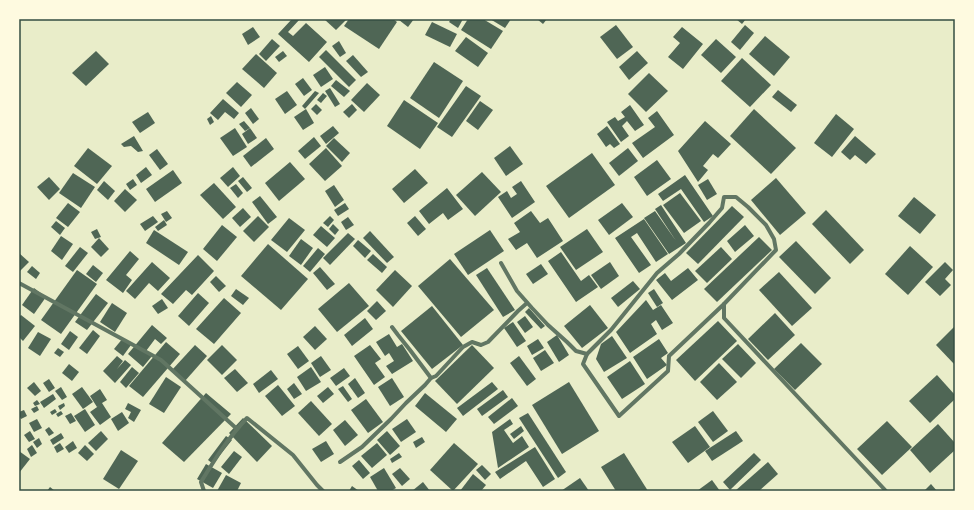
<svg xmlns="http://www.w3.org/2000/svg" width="974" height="510" font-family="Figtree,sans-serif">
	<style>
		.building { fill: #4f6655 }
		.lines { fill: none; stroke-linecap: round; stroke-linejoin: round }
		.minor { stroke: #617663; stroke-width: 4 }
		.neatline { fill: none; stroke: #344e41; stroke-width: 1.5 }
	</style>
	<rect width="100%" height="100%" fill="#e9edc9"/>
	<!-- building -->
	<g class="building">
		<polygon points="292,19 300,19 288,32 293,36 306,23 327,42 309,62 278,34"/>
		<polygon points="324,19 347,19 336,30"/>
		<polygon points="349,19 393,19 397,22 379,49 344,26"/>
		<polygon points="400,19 414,19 408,27 399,20"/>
		<polygon points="451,19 463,19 458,28 449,22"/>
		<polygon points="468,19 483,19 503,31 491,49 461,30"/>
		<polygon points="490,19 511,19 505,28"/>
		<polygon points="537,19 547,19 543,24"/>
		<polygon points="736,19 746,19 742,24"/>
		<polygon points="432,22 457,34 450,47 425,35"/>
		<polygon points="616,25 633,47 617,59 600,37"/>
		<polygon points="745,25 754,33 740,50 731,42"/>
		<polygon points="253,27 260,37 248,45 242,34"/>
		<polygon points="682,27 703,44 683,69 668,57 680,43 673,37"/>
		<polygon points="765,36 790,57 774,76 749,54"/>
		<polygon points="466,37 488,53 478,67 455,51"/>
		<polygon points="272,39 280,46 266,61 259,54"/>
		<polygon points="716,39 736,57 721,73 701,55"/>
		<polygon points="339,41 346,53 340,57 332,46"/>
		<polygon points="326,50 356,80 349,87 319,57"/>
		<polygon points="96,51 109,64 86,86 72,73"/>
		<polygon points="283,51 287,56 279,62 275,57"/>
		<polygon points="637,51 648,63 629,80 619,67"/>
		<polygon points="256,54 277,73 264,88 242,69"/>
		<polygon points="353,55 368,72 361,77 346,61"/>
		<polygon points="742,58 771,85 750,107 721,81"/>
		<polygon points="434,62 463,81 439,118 410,98"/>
		<polygon points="325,67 333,79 321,87 313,75"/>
		<polygon points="649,73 668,91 646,112 628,94"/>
		<polygon points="303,78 312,90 304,96 295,84"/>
		<polygon points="336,80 350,91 344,97 331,86"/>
		<polygon points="237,82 252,95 241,107 226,93"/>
		<polygon points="367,83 380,95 364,112 351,100"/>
		<polygon points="466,86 481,96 452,137 437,127"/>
		<polygon points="330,88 340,104 335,107 325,91"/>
		<polygon points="778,90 797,105 791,112 772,97"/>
		<polygon points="287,91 297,105 285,114 275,99"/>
		<polygon points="315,91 319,93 305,109 302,106"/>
		<polygon points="323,93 327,96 321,103 317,100"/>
		<polygon points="223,99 239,113 234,119 225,112 218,120 210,113"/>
		<polygon points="404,100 438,123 420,149 387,126"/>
		<polygon points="480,101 493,110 478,130 466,121"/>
		<polygon points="316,104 322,110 317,115 311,109"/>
		<polygon points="352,104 357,110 349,118 343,112"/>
		<polygon points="630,105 644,125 635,131 627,121 622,126 629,136 621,142 607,122 615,117 618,121 625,117 621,112"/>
		<polygon points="251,108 259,119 253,124 245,113"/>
		<polygon points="306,109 314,123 303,130 294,117"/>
		<polygon points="754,109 796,148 771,174 730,136"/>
		<polygon points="657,111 674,135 643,158 632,143 655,127 648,118"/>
		<polygon points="148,112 155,123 140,133 132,122"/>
		<polygon points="836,114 854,129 832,157 814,143"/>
		<polygon points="211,116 214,122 210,125 207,119"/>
		<polygon points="244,121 250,128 245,131 239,124"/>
		<polygon points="705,121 731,144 718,158 713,154 703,166 708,170 698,182 678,151"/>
		<polygon points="333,126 339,133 326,144 320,136"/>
		<polygon points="607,126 620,144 614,148 610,144 606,147 597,134"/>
		<polygon points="235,128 247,147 233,156 220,138"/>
		<polygon points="250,128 257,138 248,144 242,134"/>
		<polygon points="134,136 143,151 138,152 131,146 124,147 121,144"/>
		<polygon points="855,136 876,154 866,164 855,155 850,160 841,152"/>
		<polygon points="314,137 321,146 305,159 298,151"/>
		<polygon points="266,138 274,149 251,167 243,156"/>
		<polygon points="334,138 350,153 342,162 326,146"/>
		<polygon points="510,146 523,164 506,176 494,158"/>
		<polygon points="88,148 112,166 97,184 74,166"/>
		<polygon points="326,148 342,166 325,181 309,164"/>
		<polygon points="628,148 638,161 619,176 609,163"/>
		<polygon points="157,149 168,164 160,170 149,155"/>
		<polygon points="592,153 615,185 569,218 546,186"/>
		<polygon points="657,160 671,179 647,196 634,177"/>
		<polygon points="290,162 305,179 279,201 265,183"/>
		<polygon points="146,167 152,175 141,183 136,175"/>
		<polygon points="233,167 240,176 228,187 220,178"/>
		<polygon points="415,169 428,183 404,203 392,189"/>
		<polygon points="173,170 182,183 155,202 146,189"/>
		<polygon points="482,172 501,192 475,216 456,195"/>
		<polygon points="73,173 95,187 81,208 59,193"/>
		<polygon points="685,175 713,216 704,222 681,189 663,201 658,194"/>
		<polygon points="49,177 60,189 49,200 37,187"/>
		<polygon points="243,177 252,188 247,192 238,181"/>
		<polygon points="776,178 806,213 780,235 751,200"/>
		<polygon points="133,179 137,185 130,190 126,184"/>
		<polygon points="708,179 717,194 707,200 698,185"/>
		<polygon points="104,181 115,191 108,200 97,190"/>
		<polygon points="521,181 535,202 512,218 498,197 507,191 511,198 517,194 512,187"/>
		<polygon points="214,183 236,207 223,219 200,195"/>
		<polygon points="236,184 243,193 238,198 230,188"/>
		<polygon points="334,185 344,200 335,207 325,191"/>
		<polygon points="447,188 463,209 448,220 443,213 429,224 419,211"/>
		<polygon points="125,189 137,200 125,212 114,201"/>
		<polygon points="680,193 701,221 684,233 663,205"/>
		<polygon points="260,196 277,217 268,224 252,202"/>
		<polygon points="914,197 936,215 920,234 898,216"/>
		<polygon points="68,203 80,212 68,227 56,218"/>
		<polygon points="345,203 349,209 338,216 334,210"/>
		<polygon points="622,203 633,217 609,235 598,220"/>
		<polygon points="661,205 686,243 669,254 644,218 655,211 676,241 655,209"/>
		<polygon points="732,206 744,217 698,264 686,253"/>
		<polygon points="243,208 251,217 240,227 232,218"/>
		<polygon points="826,210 864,250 850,264 812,224"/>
		<polygon points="167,211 172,218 166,222 161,214"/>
		<polygon points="531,211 540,223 548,218 563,241 537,258 527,243 516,250 508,239 520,232 514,223"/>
		<polygon points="153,216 158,222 145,231 140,224"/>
		<polygon points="258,216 269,227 254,242 243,231"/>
		<polygon points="330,216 334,220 328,227 323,223"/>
		<polygon points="415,216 426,229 418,236 407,223"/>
		<polygon points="348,217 354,225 346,230 341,222"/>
		<polygon points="289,218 305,230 287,252 271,240"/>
		<polygon points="644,219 668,254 656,262 637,233 631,237 651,265 639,273 615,238"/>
		<polygon points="164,220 167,225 158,231 155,227"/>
		<polygon points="56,221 65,228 60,235 51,227"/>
		<polygon points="333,224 339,230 335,235 329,229"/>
		<polygon points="222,225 237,237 217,261 203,249"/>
		<polygon points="745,225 754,236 735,252 727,241"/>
		<polygon points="321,226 335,238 327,247 313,235"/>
		<polygon points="97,229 101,237 95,239 91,232"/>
		<polygon points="587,229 603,252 576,270 560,247"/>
		<polygon points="154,230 188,252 179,265 146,243"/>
		<polygon points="490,230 504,251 468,275 454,254"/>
		<polygon points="370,231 394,257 387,263 363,238"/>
		<polygon points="348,233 355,239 330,265 323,258"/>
		<polygon points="61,236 73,244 62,260 51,251"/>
		<polygon points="759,237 772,250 717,302 704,289"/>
		<polygon points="99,238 109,249 101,257 91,247"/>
		<polygon points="301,239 313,248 301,265 289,256"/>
		<polygon points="358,240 371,251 365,258 353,246"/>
		<polygon points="796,241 831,278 815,294 779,257"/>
		<polygon points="268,244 308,279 281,310 241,276"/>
		<polygon points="910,246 933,267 908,295 885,274"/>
		<polygon points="80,247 88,253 73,272 65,266"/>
		<polygon points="721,247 732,259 707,283 695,271"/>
		<polygon points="318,248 325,254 310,272 303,266"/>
		<polygon points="130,251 139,259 126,275 132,280 123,293 106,280"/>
		<polygon points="561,252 581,281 589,275 598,287 576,302 548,261"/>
		<polygon points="19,253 29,262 19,272"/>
		<polygon points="373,254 387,267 382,273 367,260"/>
		<polygon points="198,255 214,271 192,295 186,290 173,304 161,294"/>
		<polygon points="450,259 494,310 461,337 418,286"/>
		<polygon points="152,262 170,278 158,291 149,283 135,299 126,291"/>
		<polygon points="610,262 619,276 601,289 591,275"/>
		<polygon points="945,262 953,270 945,279 951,285 940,296 925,282"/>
		<polygon points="541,264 548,274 533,284 526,274"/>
		<polygon points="93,265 103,273 96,282 86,274"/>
		<polygon points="32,266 40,273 36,279 27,272"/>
		<polygon points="320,267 335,284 327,290 313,273"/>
		<polygon points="487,268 515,310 503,317 476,275"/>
		<polygon points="688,268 698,280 672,300 656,280 665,273 671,281"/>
		<polygon points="77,270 97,284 61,334 41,320"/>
		<polygon points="395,270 412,286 393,307 376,290"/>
		<polygon points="779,272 812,308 792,326 759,290"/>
		<polygon points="216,276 226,286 219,292 210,282"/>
		<polygon points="633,281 640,289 618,307 611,298"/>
		<polygon points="349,283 369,306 337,332 318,309"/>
		<polygon points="34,288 46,297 34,314 22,305"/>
		<polygon points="236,289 249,298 243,305 231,296"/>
		<polygon points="654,289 663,303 657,307 648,293"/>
		<polygon points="198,293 209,303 189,326 178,316"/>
		<polygon points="96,294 108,303 87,330 75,322"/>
		<polygon points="224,298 241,313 214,344 196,329"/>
		<polygon points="162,299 168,308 158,314 152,306"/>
		<polygon points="646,300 653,310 661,305 673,323 662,330 656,320 651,324 657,334 630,353 616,332"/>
		<polygon points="377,301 386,311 376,320 367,311"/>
		<polygon points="112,303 127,313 115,332 100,322"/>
		<polygon points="590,305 608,328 582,348 564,326"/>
		<polygon points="432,306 463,345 432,369 401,331"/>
		<polygon points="529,308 545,326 541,329 525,312"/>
		<polygon points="775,313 795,335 768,360 748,339"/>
		<polygon points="21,315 35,326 23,341 19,337 19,317"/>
		<polygon points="525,316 533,327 525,333 517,322"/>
		<polygon points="365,318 373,329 352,346 344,335"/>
		<polygon points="718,321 737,341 695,381 676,360"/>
		<polygon points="513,322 526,341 517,347 504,328"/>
		<polygon points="152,325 167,338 161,344 155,339 146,351 152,356 143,367 128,354"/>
		<polygon points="315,326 327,339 315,350 303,337"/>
		<polygon points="955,326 955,365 936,345"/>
		<polygon points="93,330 100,336 87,354 79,348"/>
		<polygon points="70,331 78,337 69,350 61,344"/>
		<polygon points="38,332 51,339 40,356 28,348"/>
		<polygon points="389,334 397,347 402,344 413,361 392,374 386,366 394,361 389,353 385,356 376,342"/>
		<polygon points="557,335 569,355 559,362 547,342"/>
		<polygon points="612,336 627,358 604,372 596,359 601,344"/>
		<polygon points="123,338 131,345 123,356 114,349"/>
		<polygon points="538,339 544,348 532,355 527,346"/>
		<polygon points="659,339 668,353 661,358 667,365 647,379 633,357"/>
		<polygon points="166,342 180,354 143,397 129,386"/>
		<polygon points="801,343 822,364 795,390 774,369"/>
		<polygon points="738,344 756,363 741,378 722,359"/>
		<polygon points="195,345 207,356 185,381 172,370"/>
		<polygon points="222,345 237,360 222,375 207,360"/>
		<polygon points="370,345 381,359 375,363 385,377 374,385 354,356"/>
		<polygon points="472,345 494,368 457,404 435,381"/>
		<polygon points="298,346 309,361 298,369 287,354"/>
		<polygon points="58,348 64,352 60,357 54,353"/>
		<polygon points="545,350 554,363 541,371 533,358"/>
		<polygon points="117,356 123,361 117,369 125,360 131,365 115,383 103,371"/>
		<polygon points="321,356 331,370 320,377 311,363"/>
		<polygon points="519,356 536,379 527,386 510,363"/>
		<polygon points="630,361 645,384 622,399 607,377"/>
		<polygon points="719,363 737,382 717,400 700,382"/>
		<polygon points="69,364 79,372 72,381 62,373"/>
		<polygon points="132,367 139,373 126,388 120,382"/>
		<polygon points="311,367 321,382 306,391 297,377"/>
		<polygon points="344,368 350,376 336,386 330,378"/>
		<polygon points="235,369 248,383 237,392 224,378"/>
		<polygon points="271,370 278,379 259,393 253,384"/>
		<polygon points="937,375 955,395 955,399 930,423 909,401"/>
		<polygon points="166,377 181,387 164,413 149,404"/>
		<polygon points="355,378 365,393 358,398 348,384"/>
		<polygon points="392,378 404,397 390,406 378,387"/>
		<polygon points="49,379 55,388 49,392 43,383"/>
		<polygon points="34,382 41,391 35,396 27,388"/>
		<polygon points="492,382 498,389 463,416 457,408"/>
		<polygon points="569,382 599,431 562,454 532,405"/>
		<polygon points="294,383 302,394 294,399 287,389"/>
		<polygon points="278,385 295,406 282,416 265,396"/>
		<polygon points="343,386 352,399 348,402 338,389"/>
		<polygon points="61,387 67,397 62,400 55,391"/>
		<polygon points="82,387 93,402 83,409 72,394"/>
		<polygon points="328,387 334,394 323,403 317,396"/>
		<polygon points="100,389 107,400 102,403 111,417 100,425 90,412 100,405 97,407 90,396"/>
		<polygon points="503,390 508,397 482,416 477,409"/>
		<polygon points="206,393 231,414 184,462 162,443"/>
		<polygon points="425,393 457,419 446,432 415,406"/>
		<polygon points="53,394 56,399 44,408 40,402"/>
		<polygon points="512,398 518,406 494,424 488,417"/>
		<polygon points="366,399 383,422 368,433 351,410"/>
		<polygon points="37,400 40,404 35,406 33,403"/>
		<polygon points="311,401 332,424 319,436 298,413"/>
		<polygon points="64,403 65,406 60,410 58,406"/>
		<polygon points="128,403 141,410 134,422 128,418 131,412 125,409"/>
		<polygon points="37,406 39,410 34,413 31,409"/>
		<polygon points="55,409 57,412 52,415 50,412"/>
		<polygon points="85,409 95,425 85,432 74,416"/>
		<polygon points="24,410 27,416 21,419 19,415 19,412"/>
		<polygon points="61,411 63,414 58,417 56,414"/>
		<polygon points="713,411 728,431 713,442 698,422"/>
		<polygon points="122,412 129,423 118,431 111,419"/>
		<polygon points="71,413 76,421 70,424 65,416"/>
		<polygon points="528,413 566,472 558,478 519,418"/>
		<polygon points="243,418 272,446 257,462 229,433"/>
		<polygon points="37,419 42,428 34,432 29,423"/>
		<polygon points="407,419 416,432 401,442 392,429"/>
		<polygon points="510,419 513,424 504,430 513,443 522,436 529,447 498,468 492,432"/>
		<polygon points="345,420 358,435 345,446 333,430"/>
		<polygon points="887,421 912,447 882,475 857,449"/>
		<polygon points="938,424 955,443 955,450 930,473 910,450"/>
		<polygon points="521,426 524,431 514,439 510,434"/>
		<polygon points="695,426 710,447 688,463 672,442"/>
		<polygon points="49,427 54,433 49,436 45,430"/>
		<polygon points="30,431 35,439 29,442 24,435"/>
		<polygon points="101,431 108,439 96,451 88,443"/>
		<polygon points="387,431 400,446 390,455 377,440"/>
		<polygon points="736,431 743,441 712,461 705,451"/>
		<polygon points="61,433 64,438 53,445 50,440"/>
		<polygon points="226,436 232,440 213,464 208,460"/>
		<polygon points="422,437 425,442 416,448 413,442"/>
		<polygon points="39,438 42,444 37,448 33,442"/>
		<polygon points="73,441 77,448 69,453 65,447"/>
		<polygon points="326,441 334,454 321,462 312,449"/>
		<polygon points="60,443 64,449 57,453 54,447"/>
		<polygon points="377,443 387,455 372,468 361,456"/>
		<polygon points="454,443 478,464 453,491 430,470"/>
		<polygon points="32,445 37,453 31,457 27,449"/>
		<polygon points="85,445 94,454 87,461 78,453"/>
		<polygon points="535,447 555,479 543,487 526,461 500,479 495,472"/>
		<polygon points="121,450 138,461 119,489 103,479"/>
		<polygon points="19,451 30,459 19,473"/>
		<polygon points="234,451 242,457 229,474 221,467"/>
		<polygon points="399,453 402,457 392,463 390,459"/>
		<polygon points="624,453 648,491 616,491 601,467"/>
		<polygon points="754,453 761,460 730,490 723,482"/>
		<polygon points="359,460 370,473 363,479 352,466"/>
		<polygon points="768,462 778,474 759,491 735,491"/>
		<polygon points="206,464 222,473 213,488 197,479"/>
		<polygon points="482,465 491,474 485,480 476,470"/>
		<polygon points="384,468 396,488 391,491 378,491 370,477"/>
		<polygon points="400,468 410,479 402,486 392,474"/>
		<polygon points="473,474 486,485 481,491 460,491"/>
		<polygon points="226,475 241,483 237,491 217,491"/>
		<polygon points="580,478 589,491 561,491"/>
		<polygon points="712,480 720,491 697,491"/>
		<polygon points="423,482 430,491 412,491"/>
		<polygon points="931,484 937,491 924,491"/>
		<polygon points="352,486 359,491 349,491"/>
		<polygon points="50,487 55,491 47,491"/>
	</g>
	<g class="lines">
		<!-- minor -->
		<g class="minor">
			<polyline points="501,263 517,291 532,308 548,325 567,342 576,351 587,354 611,330 657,273 679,254 709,223 722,208 724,197 736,197 748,207 766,225 774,239 776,250 724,304 724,318 886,491"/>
			<polyline points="19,283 161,360 237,429"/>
			<polyline points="392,327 398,335 410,350 431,378 436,376 463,347 472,342 481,345 488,342 518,311 527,303"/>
			<polyline points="587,354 583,364 619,416 668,371 669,356 724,304"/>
			<polyline points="340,462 362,447 391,419 406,403 425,385 431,378"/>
			<path d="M 204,491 L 201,482 C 215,459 228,438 247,418 L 293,455 L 317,485 L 323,491"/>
		</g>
	</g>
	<!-- border -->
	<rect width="974" height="510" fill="none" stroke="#fefae0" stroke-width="40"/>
	<rect x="20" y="20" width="934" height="470" class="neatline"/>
</svg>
